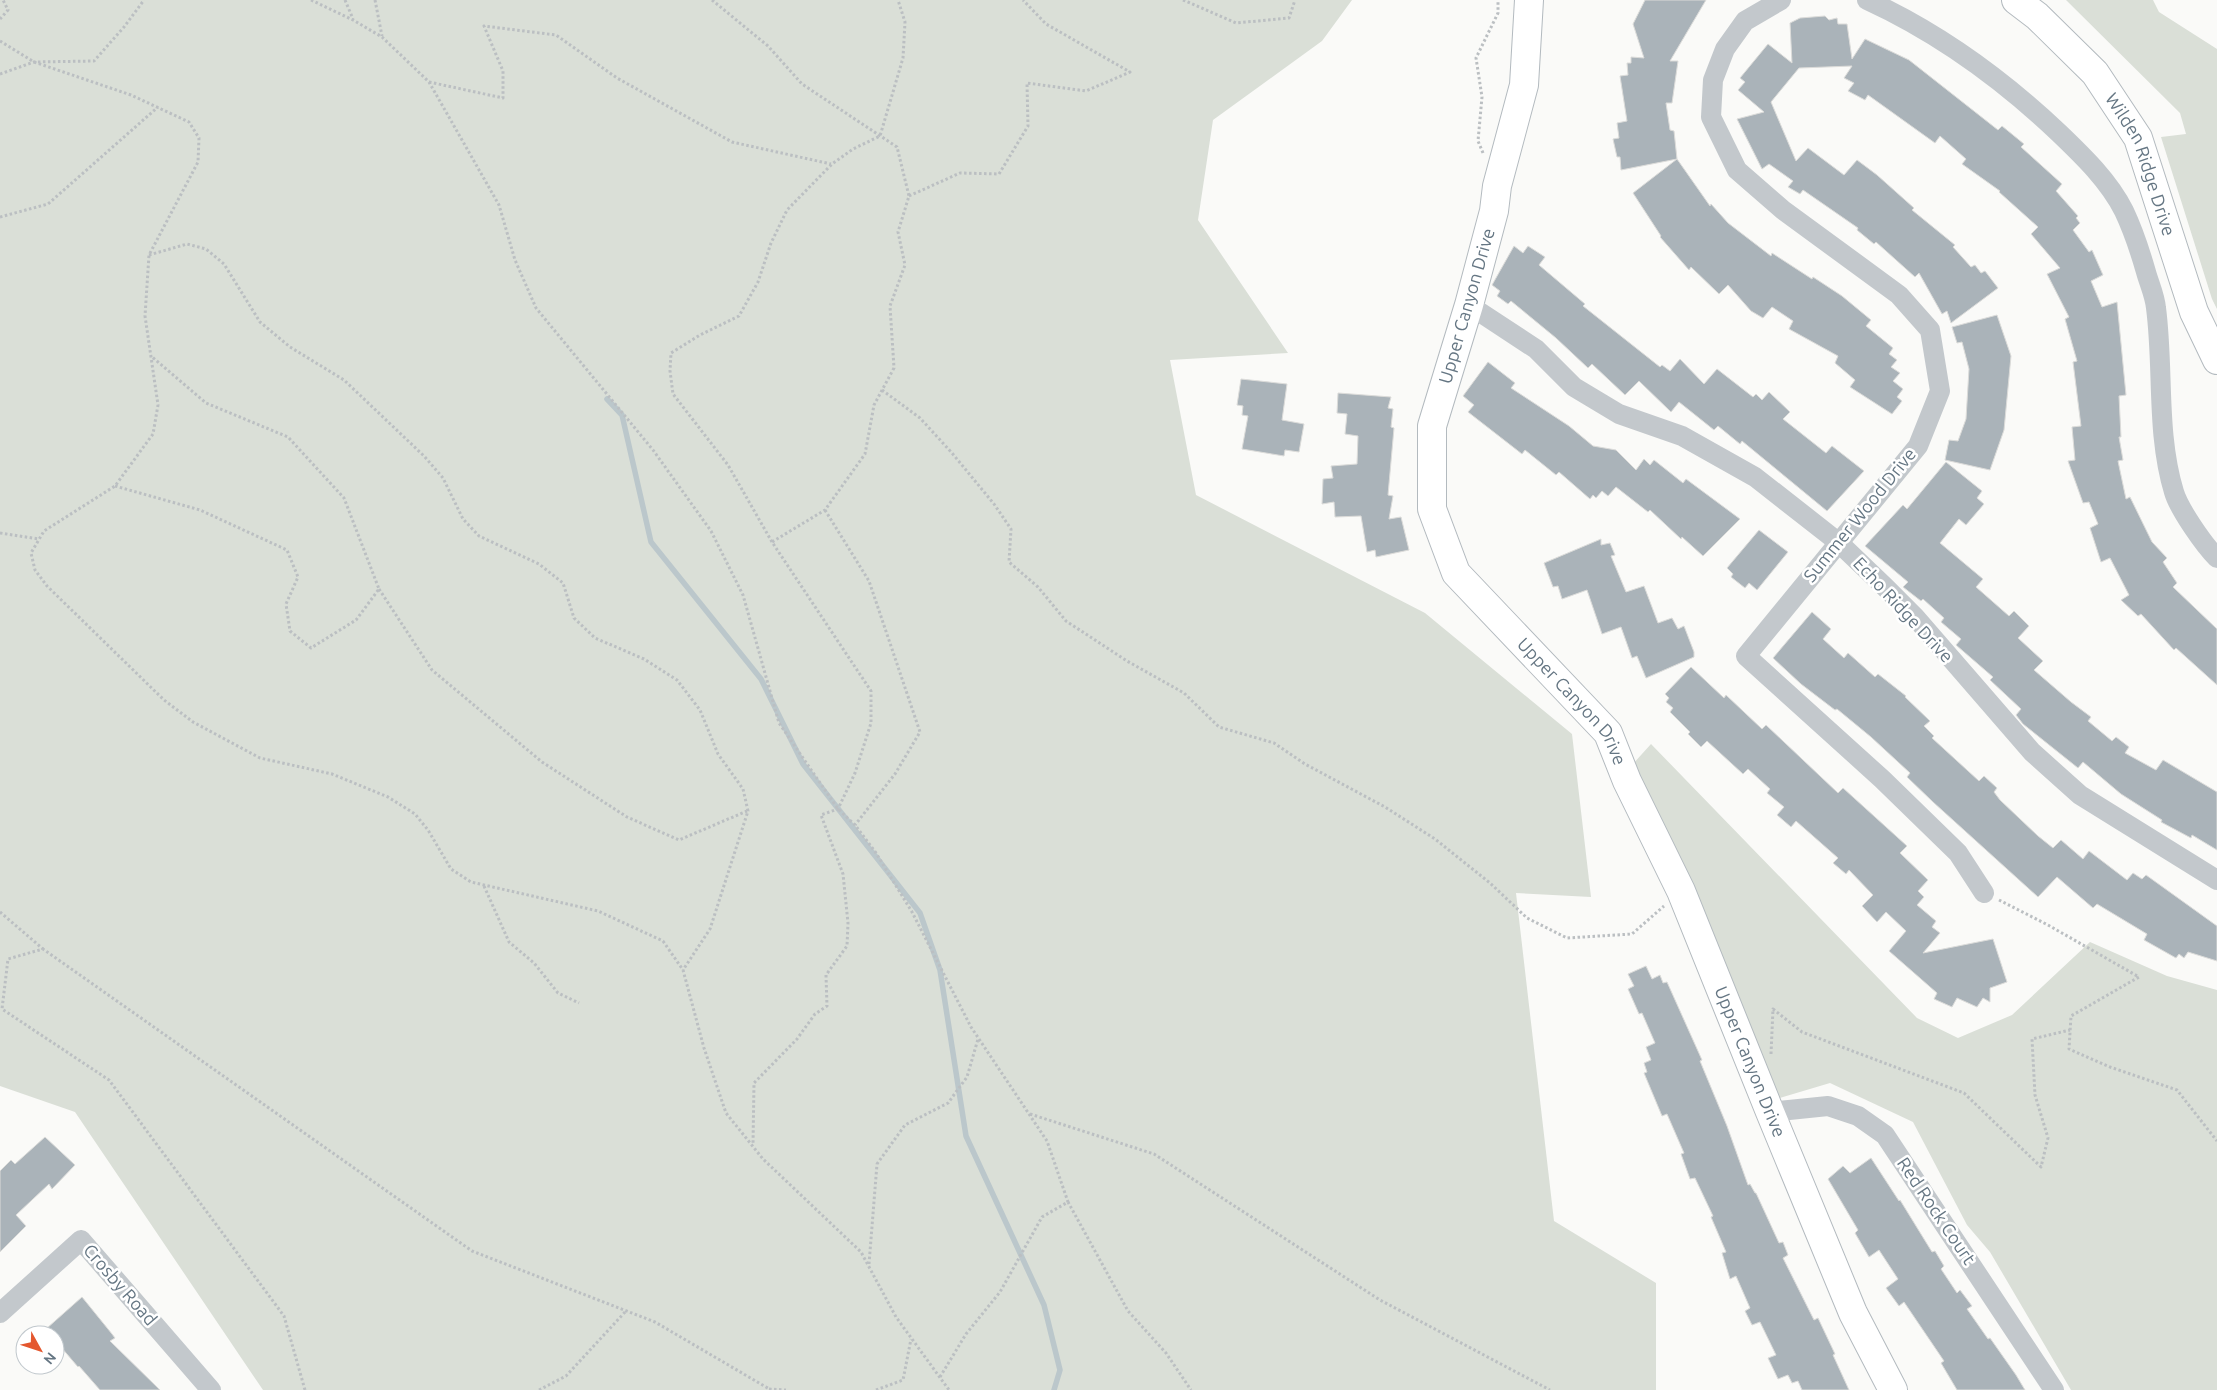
<svg xmlns="http://www.w3.org/2000/svg" width="2217" height="1390" font-family="Ubuntu,sans-serif">
	<style>
		.green { fill: #dadfd7 }
		.lines { fill: none; stroke-linecap: round; stroke-linejoin: round }
		.stream { stroke: #bbc7cb; stroke-width: 5.5 }
		.building { fill: #aab3b9; stroke: #dcdcda }
		.secondary-casing { stroke: #b3babf; stroke-width: 30 }
		.path { stroke: #bbbfc2; stroke-width: 3; stroke-dasharray: 2.5 2.5; stroke-linecap: butt }
		.street { stroke: #c3c8cc; stroke-width: 20 }
		.secondary { stroke: #fff; stroke-width: 28 }
		.labels { text-anchor: middle; stroke-width: 5; stroke-linejoin: round; paint-order: stroke }
		.street-label { font-size: 18px; fill: #657683; stroke: #fff }
	</style>
	<rect width="100%" height="100%" fill="#fafaf8"/>
	<!-- green -->
	<g class="green">
		<polygon points="0,0 1352,0 1322,41 1213,120 1198,220 1288,353 1170,360 1196,495 1425,613 1572,734 1591,897 1516,893 1554,1221 1656,1283 1656,1390 263,1390 75,1112 0,1086"/>
		<polygon points="2066,0 2153,0 2159,12 2217,49 2217,309 2212,299 2161,137 2186,134 2180,113"/>
		<polygon points="1651,744 1917,1018 1958,1038 2012,1015 2090,942 2167,976 2217,990 2217,1390 2071,1390 1990,1252 1967,1225 1913,1122 1830,1083 1776,1099 1632,765"/>
	</g>
	<g class="lines">
		<!-- stream -->
		<polyline class="stream" points="607,399 622,415 651,542 761,679 803,764 920,913 940,970 966,1136 1044,1305 1060,1370 1054,1390"/>
	</g>
	<!-- building -->
	<g class="building">
		<polygon points="1645,0 1706,0 1670,61 1678,61 1672,103 1666,103 1670,130 1674,131 1677,159 1621,170 1620,157 1617,157 1613,139 1619,138 1617,123 1627,121 1620,76 1628,75 1627,63 1631,63 1631,57 1644,58 1633,24"/>
		<polygon points="1825,16 1829,20 1837,18 1838,24 1847,24 1852,59 1865,39 1909,60 1998,130 2002,126 2024,144 2021,147 2062,184 2056,191 2078,216 2076,218 2080,223 2073,230 2089,252 2092,250 2103,275 2091,281 2102,307 2117,302 2126,395 2119,396 2121,437 2119,437 2123,460 2118,461 2126,499 2130,497 2152,542 2167,558 2163,562 2177,583 2173,587 2217,629 2217,685 2176,648 2174,650 2141,614 2138,616 2121,600 2129,595 2110,558 2101,562 2090,528 2098,524 2089,502 2083,503 2068,461 2075,460 2072,427 2081,426 2073,362 2077,361 2065,319 2069,317 2047,274 2060,268 2031,234 2038,227 1999,192 2000,191 1962,164 1966,159 1940,136 1935,143 1868,95 1865,100 1848,91 1854,83 1844,78 1852,66 1799,68 1771,102 1796,161 1808,148 1844,175 1857,160 1877,175 1914,208 1912,210 1955,245 1953,247 1971,267 1975,265 1981,273 1985,271 1998,288 1951,323 1947,311 1942,314 1919,273 1915,277 1876,242 1874,244 1857,230 1858,228 1803,190 1800,194 1788,187 1793,181 1769,164 1762,169 1737,119 1764,112 1738,90 1745,82 1740,78 1768,44 1792,63 1790,23 1800,18"/>
		<polygon points="1677,159 1710,206 1711,204 1728,223 1771,256 1772,253 1812,279 1813,277 1842,296 1871,320 1866,326 1893,348 1889,354 1897,360 1891,367 1900,373 1893,381 1903,389 1897,397 1902,401 1892,414 1850,387 1855,380 1835,363 1838,356 1789,329 1793,321 1772,307 1763,318 1751,311 1728,285 1719,294 1691,267 1689,270 1660,237 1661,236 1633,193"/>
		<polygon points="1514,246 1523,253 1528,246 1545,257 1539,265 1585,304 1583,306 1660,367 1662,365 1670,371 1680,359 1704,384 1717,369 1753,397 1756,394 1762,400 1769,392 1790,412 1783,419 1826,453 1832,446 1864,471 1827,511 1742,441 1740,444 1718,426 1714,430 1679,402 1671,412 1639,381 1625,395 1592,364 1588,368 1556,338 1511,301 1508,304 1497,296 1500,291 1492,285"/>
		<polygon points="1997,315 2011,356 2004,430 1990,470 1945,460 1949,440 1958,441 1966,419 1969,369 1962,342 1957,343 1952,327"/>
		<polygon points="1488,362 1515,383 1511,388 1569,426 1593,446 1616,450 1636,470 1644,459 1650,465 1654,460 1683,483 1686,479 1740,519 1703,556 1682,537 1681,539 1650,510 1648,512 1616,487 1608,496 1602,491 1596,498 1593,495 1590,499 1559,472 1556,475 1525,450 1522,454 1468,412 1474,405 1463,396"/>
		<polygon points="1241,379 1287,384 1282,420 1304,424 1299,452 1285,450 1284,456 1242,449 1248,416 1242,415 1243,406 1237,405"/>
		<polygon points="1338,393 1391,397 1388,408 1393,409 1391,427 1394,428 1388,495 1393,496 1389,519 1401,517 1409,550 1376,557 1375,550 1367,552 1361,516 1335,517 1334,502 1322,504 1323,479 1333,478 1331,466 1357,464 1358,436 1345,434 1347,414 1337,413"/>
		<polygon points="1946,462 1982,491 1977,498 1984,504 1966,525 1959,519 1940,543 1983,579 1976,587 2009,616 2014,611 2029,626 2018,638 2043,661 2034,670 2071,702 2091,717 2088,721 2112,741 2116,737 2129,747 2125,753 2156,770 2163,760 2217,792 2217,850 2192,835 2191,838 2161,822 2162,820 2121,794 2083,762 2078,768 2023,724 2016,715 2021,709 1990,680 1993,677 1956,645 1961,639 1941,622 1944,618 1923,599 1921,601 1903,587 1908,582 1865,546 1903,505 1907,509"/>
		<polygon points="1759,530 1788,552 1757,590 1749,583 1745,588 1731,577 1733,574 1727,568"/>
		<polygon points="1601,539 1601,545 1610,543 1615,555 1611,556 1626,592 1644,586 1658,623 1672,618 1678,629 1684,626 1694,652 1694,657 1646,678 1637,656 1632,658 1621,627 1602,634 1587,590 1562,599 1558,586 1553,587 1544,563"/>
		<polygon points="1812,612 1831,629 1823,639 1844,658 1848,653 1875,677 1878,674 1906,696 1905,697 1930,721 1924,726 1934,736 1932,738 1979,781 1984,776 1997,788 1994,792 2000,800 2038,836 2053,848 2061,840 2083,859 2089,851 2127,880 2133,873 2142,879 2146,875 2217,926 2217,961 2188,952 2184,958 2179,954 2176,958 2144,940 2147,934 2097,904 2093,908 2057,877 2038,897 1933,802 1907,777 1910,773 1871,737 1837,709 1835,710 1801,684 1773,658"/>
		<polygon points="1691,667 1724,698 1726,695 1762,729 1766,725 1838,793 1843,788 1907,846 1900,853 1928,880 1918,891 1924,897 1917,905 1936,921 1932,927 1940,933 1923,953 1993,939 2007,982 1990,988 1990,1002 1983,998 1977,1007 1957,998 1952,1007 1934,999 1937,993 1889,951 1906,931 1886,912 1877,922 1862,906 1873,895 1849,870 1846,874 1833,863 1838,858 1796,821 1791,827 1777,815 1784,807 1767,793 1770,789 1748,769 1743,774 1707,741 1701,747 1688,734 1690,732 1670,712 1673,708 1666,702 1669,698 1665,694"/>
		<polygon points="1646,966 1652,979 1660,975 1663,983 1667,982 1702,1060 1700,1061 1727,1126 1748,1185 1750,1184 1755,1193 1756,1193 1779,1243 1783,1242 1788,1255 1783,1258 1814,1320 1818,1318 1835,1354 1833,1355 1849,1390 1802,1390 1798,1381 1792,1383 1788,1375 1778,1379 1768,1358 1776,1355 1760,1322 1752,1325 1745,1311 1750,1308 1736,1276 1730,1279 1722,1253 1726,1252 1711,1217 1713,1216 1695,1178 1690,1179 1681,1154 1684,1153 1667,1114 1662,1116 1644,1073 1647,1072 1644,1063 1651,1060 1646,1047 1655,1043 1642,1013 1639,1014 1628,989 1634,986 1628,974"/>
		<polygon points="45,1137 75,1165 52,1189 49,1184 16,1215 26,1226 0,1252 0,1171 11,1160 15,1164"/>
		<polygon points="1871,1158 1899,1201 1900,1200 1932,1252 1935,1251 1944,1266 1941,1269 1957,1293 1960,1290 1972,1306 1967,1309 1988,1339 1990,1338 2016,1375 2025,1390 1957,1390 1941,1363 1944,1361 1904,1302 1899,1306 1886,1288 1898,1279 1879,1250 1869,1257 1855,1233 1858,1230 1828,1179 1843,1166 1850,1173"/>
		<polygon points="82,1297 112,1334 115,1338 110,1341 160,1390 100,1390 79,1366 78,1367 55,1340 55,1335 51,1335 46,1329"/>
	</g>
	<g class="lines">
		<!-- secondary casing -->
		<g class="secondary-casing">
			<g id="secondary">
				<path id="s1" d="M 1529,0 L 1524,85 L 1497,186 L 1494,211 L 1469,305 L 1432,426 L 1432,509 L 1456,573 L 1608,733 L 1627,781 L 1681,891 L 1770,1112 L 1853,1313 L 1893,1390"/>
				<path id="s2" d="M 2016,0 L 2037,16 L 2095,73 L 2138,138 L 2194,312 L 2217,360"/>
			</g>
		</g>
		<!-- path -->
		<g class="path">
			<polyline points="311,0 353,20 382,37 429,82 499,205 515,260 536,308 653,450 711,531 743,595 779,723 838,809 855,825 876,853 912,912 971,1027 1047,1141 1068,1202"/>
			<polyline points="345,0 353,19"/>
			<polyline points="375,0 382,36"/>
			<polyline points="712,0 768,46 802,84 897,147 909,196 898,232 905,265 890,306 894,368 874,405 865,454 825,510 772,542 871,691 871,723 855,773 838,809 821,815 843,874 848,923 847,946 826,975 827,1006 815,1014 797,1039 754,1083 753,1145"/>
			<polyline points="1183,0 1236,23 1289,18 1295,0"/>
			<polyline points="0,19 8,10 3,0"/>
			<polyline points="0,41 34,62 131,95 189,122 199,138 198,162 149,255 145,316 158,405 153,434 115,486 44,531 31,553 35,570 47,586 164,700 193,722 260,758 332,774 388,797 415,814 428,830 451,869 471,882 598,911 663,941 683,970 704,1048 726,1113 763,1159 861,1252 896,1317 949,1390"/>
			<polyline points="0,74 34,62 94,61 124,27 144,0"/>
			<polyline points="429,82 503,98 503,71 484,26 556,35 617,78 732,142 831,164"/>
			<polyline points="1483,153 1478,141 1482,97 1476,58 1498,13 1498,0"/>
			<polyline points="909,196 960,173 999,174 1028,126 1027,83 1086,91 1130,72 1046,24 1023,0"/>
			<polyline points="0,217 48,204 158,107"/>
			<polyline points="149,255 187,244 206,249 224,264 260,322 290,347 344,380 424,456 443,478 463,519 479,536 539,564 563,583 574,618 595,638 644,659 677,680 700,710 718,754 743,789 748,811 710,929 683,970"/>
			<polyline points="882,390 920,418 952,453 994,504 1011,529 1009,562 1038,587 1066,621 1127,661 1184,693 1219,727 1274,743 1305,764 1385,807 1435,839 1490,883 1527,918 1567,938 1632,934 1664,906"/>
			<polyline points="115,486 200,510 287,550 298,577 286,604 290,631 311,648 356,620 379,589 344,498 288,437 206,403 151,356"/>
			<polyline points="825,510 869,581 920,732 895,774 855,825"/>
			<polyline points="0,533 39,539"/>
			<polyline points="772,542 728,465 673,394 670,371 671,353 700,335 739,316 758,282 771,243 787,210 832,164 853,149 880,136 903,58 905,22 898,0"/>
			<polyline points="379,589 432,670 542,762 627,817 679,840 747,811"/>
			<polyline points="484,886 509,942 534,963 558,993 579,1003"/>
			<polyline points="1999,900 2048,925 2139,977 2071,1016 2069,1049 2110,1067 2177,1090 2217,1141"/>
			<polyline points="0,912 43,949"/>
			<polyline points="1771,1054 1773,1009 1802,1032 1964,1093 2041,1167 2048,1138 2035,1095 2032,1039 2070,1030"/>
			<polyline points="1030,1114 1154,1154 1380,1300 1550,1390"/>
			<polyline points="869,1264 877,1164 905,1125 948,1103 967,1077 978,1039"/>
			<polyline points="940,1377 966,1334 1000,1292 1042,1217 1068,1202 1128,1311 1166,1353 1191,1390"/>
			<polyline points="769,1389 786,1390"/>
			<polyline points="305,1390 284,1316 109,1080 2,1009 8,959 43,949 472,1251 655,1322 771,1390"/>
			<polyline points="539,1390 566,1376 626,1311"/>
			<polyline points="876,1390 903,1380 911,1339"/>
		</g>
		<!-- street -->
		<g class="street">
			<polyline points="1781,0 1745,21 1725,49 1713,80 1711,117 1737,170 1783,210 1899,295 1930,330 1940,391 1918,446 1746,656 1882,779 1958,853 1984,893"/>
			<path d="M 1867,0 C 1939,33 2002,79 2059,133 C 2083,156 2109,181 2124,211 C 2133,230 2140,251 2146,272 C 2149,283 2155,296 2156,308 C 2164,369 2156,433 2174,492 C 2179,509 2204,545 2217,558"/>
			<polyline points="1469,305 1536,349 1574,387 1619,414 1682,436 1755,477 1838,542 1885,587 1915,617 2032,752 2080,795 2217,880"/>
			<polyline points="1770,1112 1828,1106 1858,1116 1885,1135 2054,1390"/>
			<polyline points="0,1313 81,1240 211,1390"/>
		</g>
		<!-- secondary -->
		<use href="#secondary" class="secondary"/>
	</g>
	<g class="labels">
		<!-- street labels -->
		<g class="street-label">
			<text dy="6" stroke="none"><textPath href="#s2" startOffset="211">Wilden Ridge Drive</textPath></text>
			<text transform="translate(1467 306) rotate(-74)" y="6">Upper Canyon Drive</text>
			<text transform="translate(1860 515) rotate(-51)" y="6">Summer Wood Drive</text>
			<text transform="translate(1903 610) rotate(47)" y="6">Echo Ridge Drive</text>
			<text dy="6" stroke="none"><textPath href="#s1" startOffset="764">Upper Canyon Drive</textPath></text>
			<text dy="6" stroke="none"><textPath href="#s1" startOffset="1169">Upper Canyon Drive</textPath></text>
			<text transform="translate(1936 1211) rotate(56)" y="6">Red Rock Court</text>
			<text transform="translate(120 1285) rotate(49)" y="6">Crosby Road</text>
		</g>
	</g>
	<!-- north arrow -->
	<g transform="translate(40 1350) rotate(130)"><circle r="24" fill="#ffffff" stroke="#c1c8cd"/>
	<path d="M0-4L9 19L0 12L-9 19Z" fill="#e4572e"/>
	<text y="-8" font-size="14" font-weight="bold" text-anchor="middle" fill="#657683">N</text>
	</g>
</svg>
